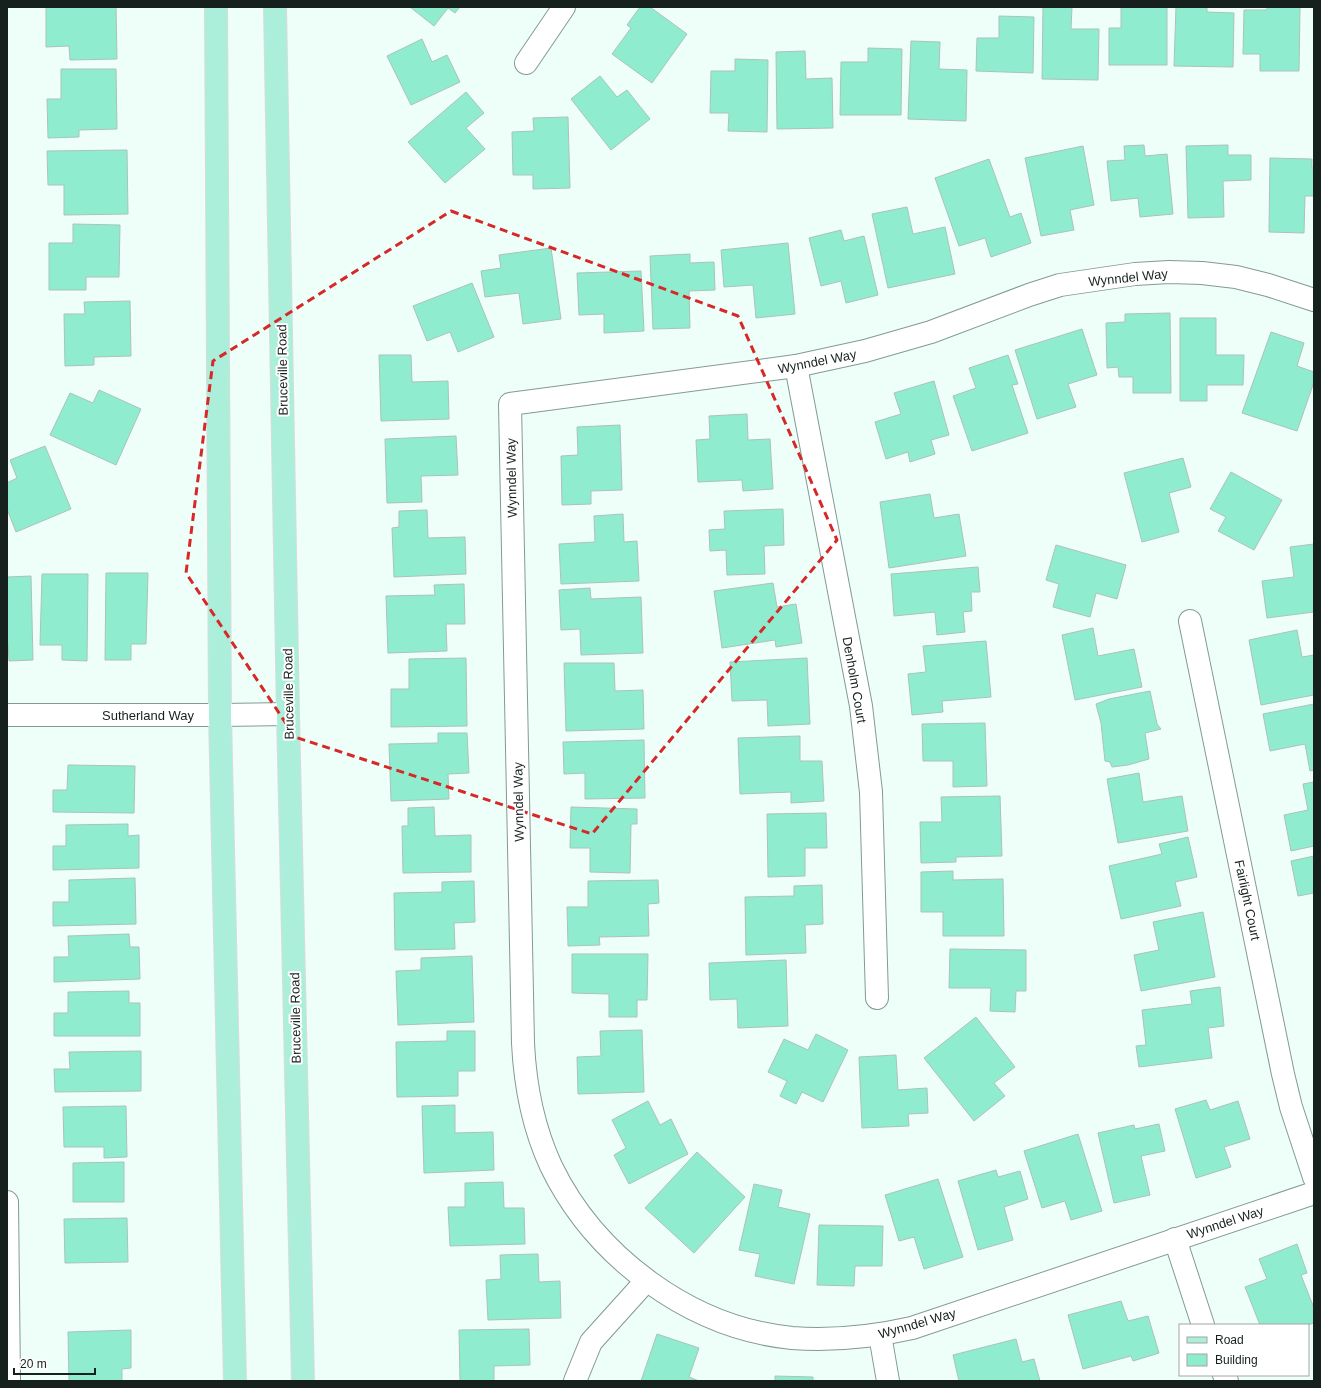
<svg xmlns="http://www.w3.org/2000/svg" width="1321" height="1388" font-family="Helvetica,sans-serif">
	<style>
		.building { fill: #90eccf; stroke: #aac3ba }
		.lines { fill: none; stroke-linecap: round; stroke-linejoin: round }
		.minor-casing { stroke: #829b92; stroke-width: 24 }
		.major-casing { stroke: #dadbdb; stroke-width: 24 }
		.minor { stroke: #fff; stroke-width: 22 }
		.major { stroke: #abeeda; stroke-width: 22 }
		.marked { fill: none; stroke: #d62828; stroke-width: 3; stroke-dasharray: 8 5; stroke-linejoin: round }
		.labels { text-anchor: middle; stroke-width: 4; stroke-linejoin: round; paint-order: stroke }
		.street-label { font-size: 13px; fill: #16201d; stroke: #fff }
	</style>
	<rect width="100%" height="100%" fill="#eefef8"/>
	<!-- building -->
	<g class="building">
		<polygon points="46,7 116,7 117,59 70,60 69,46 46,47"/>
		<polygon points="410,7 460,7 455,13 448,8 434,26"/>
		<polygon points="640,7 650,7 687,34 652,83 612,54 631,28 627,25"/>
		<polygon points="1043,7 1072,7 1071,29 1099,29 1098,80 1042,79"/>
		<polygon points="1121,7 1167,7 1167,65 1109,65 1109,28 1121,28"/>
		<polygon points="1176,7 1207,7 1207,12 1234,13 1233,67 1174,66"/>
		<polygon points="1267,7 1300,7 1299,71 1260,71 1260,54 1243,54 1244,10 1267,10"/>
		<polygon points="999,16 1034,17 1033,73 976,71 977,38 999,38"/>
		<polygon points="422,39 432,62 447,55 460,82 411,105 387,56"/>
		<polygon points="911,41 940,42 939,69 967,70 966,121 908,119"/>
		<polygon points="868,48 902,49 901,115 840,115 841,62 868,62"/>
		<polygon points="805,51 806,79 832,78 833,128 777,129 776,52"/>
		<polygon points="735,59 768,60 767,132 728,131 729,113 710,113 711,71 735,71"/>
		<polygon points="61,69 116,69 117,129 79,130 79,137 48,138 47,99 61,99"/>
		<polygon points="600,76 617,97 627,90 650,119 611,150 571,99"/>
		<polygon points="466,92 484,113 466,128 485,149 445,183 408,142"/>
		<polygon points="568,117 570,188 533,189 533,175 513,175 512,132 534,131 533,118"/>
		<polygon points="1144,145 1145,156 1167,154 1173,214 1140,217 1138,198 1111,201 1107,161 1125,160 1124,146"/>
		<polygon points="1228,145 1228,155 1251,155 1251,180 1223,181 1224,217 1188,218 1186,146"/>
		<polygon points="1083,146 1094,205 1070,210 1074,230 1041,236 1025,158"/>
		<polygon points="127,150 128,214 64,215 64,185 48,185 47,151"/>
		<polygon points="1270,158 1312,159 1312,168 1314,168 1314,196 1305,196 1304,233 1269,232"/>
		<polygon points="989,159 1010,217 1021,213 1031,243 991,257 985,238 959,246 935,178"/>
		<polygon points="907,207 913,234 945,227 955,274 888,288 872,214"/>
		<polygon points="73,224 120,225 119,277 86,277 86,290 49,290 49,243 73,243"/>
		<polygon points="841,230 844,241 864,236 878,295 846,303 841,281 821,286 809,238"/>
		<polygon points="788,243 795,314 756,318 753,285 724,287 721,250"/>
		<polygon points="551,248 561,319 523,324 519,293 485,297 481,271 501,268 499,255"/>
		<polygon points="690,254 690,263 714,262 715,290 689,291 690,328 653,329 650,256"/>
		<polygon points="641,271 644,331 604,333 604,314 579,315 577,273"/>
		<polygon points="472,283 494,337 458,352 450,332 427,341 413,306"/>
		<polygon points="130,301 131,356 94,357 94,365 65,366 64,314 85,314 84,302"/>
		<polygon points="1170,313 1171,393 1133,393 1133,377 1119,377 1118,367 1107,368 1106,323 1125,322 1125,314"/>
		<polygon points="1180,318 1216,318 1216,355 1244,355 1243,385 1207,385 1207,401 1180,401"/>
		<polygon points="1082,329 1097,375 1068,384 1076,407 1037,419 1015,350"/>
		<polygon points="1271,332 1304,343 1297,366 1314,372 1314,382 1297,431 1242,413"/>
		<polygon points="379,355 411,355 412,382 448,381 449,419 381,421"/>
		<polygon points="1008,355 1018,384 1012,385 1028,433 972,451 953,396 976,388 969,368"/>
		<polygon points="934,381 949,435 931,440 935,454 910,462 908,452 886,459 875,422 901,414 894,393"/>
		<polygon points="99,390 141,409 116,465 50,435 70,393 93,403"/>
		<polygon points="747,414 748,440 770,439 773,489 743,491 742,480 698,482 696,440 710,439 709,416"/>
		<polygon points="620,425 622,490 591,491 591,504 562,505 561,456 578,455 577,427"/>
		<polygon points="456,436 458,475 421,476 422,502 387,503 385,439"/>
		<polygon points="45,446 71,509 16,532 7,509 7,483 17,478 10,460"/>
		<polygon points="1183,458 1191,487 1169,493 1179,532 1142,542 1124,473"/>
		<polygon points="1231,472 1282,500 1254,550 1218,531 1226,517 1210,509"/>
		<polygon points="930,494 934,518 959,514 966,556 889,568 880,502"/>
		<polygon points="783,509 784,545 764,546 765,574 727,575 726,550 710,551 709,530 725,529 724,511"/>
		<polygon points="427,510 428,538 465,537 466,574 394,577 392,528 399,527 399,511"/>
		<polygon points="623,514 624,542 637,541 639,581 561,584 559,544 595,542 594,516"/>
		<polygon points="1314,544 1314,612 1267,618 1262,581 1294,577 1290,547"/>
		<polygon points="1056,545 1126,565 1117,599 1096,593 1090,617 1053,607 1059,584 1046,580"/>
		<polygon points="978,567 980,592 971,592 972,611 963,612 965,632 937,635 935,612 894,616 891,574"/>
		<polygon points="106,573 148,573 146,644 131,644 131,660 105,660"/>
		<polygon points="42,574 88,574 87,661 62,660 62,645 40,645"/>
		<polygon points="31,576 33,660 9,661 8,644 7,644 7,577"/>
		<polygon points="773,583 777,607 796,604 802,643 776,647 775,640 722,648 714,591"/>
		<polygon points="464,584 465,624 446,624 447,651 388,653 386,596 435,595 434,585"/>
		<polygon points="590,588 591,599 641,597 643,653 581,655 580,629 561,630 559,590"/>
		<polygon points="1093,628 1098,656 1134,649 1142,687 1075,700 1062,635"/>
		<polygon points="1297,630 1302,657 1314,655 1314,695 1261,705 1249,640"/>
		<polygon points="986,641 991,697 942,701 943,712 912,715 908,674 926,672 923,646"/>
		<polygon points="466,658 467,726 391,727 391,689 409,689 409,659"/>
		<polygon points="807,658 810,724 768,726 767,700 732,701 730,662"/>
		<polygon points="564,663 614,663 615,691 643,690 644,729 566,731"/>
		<polygon points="1150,691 1157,724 1161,729 1145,733 1149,759 1128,765 1112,767 1110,762 1105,761 1101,723 1096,704 1109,699"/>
		<polygon points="1314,704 1314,770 1310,771 1305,744 1270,751 1263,714"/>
		<polygon points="985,723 987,786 953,787 953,761 923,761 922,724"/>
		<polygon points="438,733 467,733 469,773 448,774 449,799 391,801 389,744 438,743"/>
		<polygon points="800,736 800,761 822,761 824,801 791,803 791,792 740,794 738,738"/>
		<polygon points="644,740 645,798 585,799 585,773 564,774 563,742"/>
		<polygon points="68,765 135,766 134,813 53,812 53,790 67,790"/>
		<polygon points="1139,773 1143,802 1182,796 1188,831 1118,843 1107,779"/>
		<polygon points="1314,782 1314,846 1291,851 1284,815 1308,810 1303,784"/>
		<polygon points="1000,796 1002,856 956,857 956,862 921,863 920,822 942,822 941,797"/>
		<polygon points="434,807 435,836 471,835 471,872 403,873 402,826 408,826 408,808"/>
		<polygon points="571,807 637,809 637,824 631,824 630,873 590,872 590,848 570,848"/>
		<polygon points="826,813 827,848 805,848 805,876 768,877 767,814"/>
		<polygon points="128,824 128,836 139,835 139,868 53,870 53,846 66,846 66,825"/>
		<polygon points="1188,837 1197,877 1175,882 1181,906 1121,919 1109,866 1162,854 1159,844"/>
		<polygon points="1314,856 1314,893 1298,896 1291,861"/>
		<polygon points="953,871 953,880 1003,879 1004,936 943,936 943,912 921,912 921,872"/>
		<polygon points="135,878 136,924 53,926 53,902 69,902 69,880"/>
		<polygon points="658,880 659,903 648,904 649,936 599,937 600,945 568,946 567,907 588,907 588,881"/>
		<polygon points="474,881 475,922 454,923 455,949 395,950 394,893 442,892 442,882"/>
		<polygon points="822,885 823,924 805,925 806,953 746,955 745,897 794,896 794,886"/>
		<polygon points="1203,912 1215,977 1141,991 1134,955 1159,950 1153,922"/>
		<polygon points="129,934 130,947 139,947 140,979 54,982 54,957 69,957 68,936"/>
		<polygon points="950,949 1026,950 1026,991 1016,991 1015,1012 990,1011 991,988 949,988"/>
		<polygon points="572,954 648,954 647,1000 637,1000 637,1017 609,1017 609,994 572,993"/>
		<polygon points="472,956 474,1022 398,1025 396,971 421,970 421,958"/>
		<polygon points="786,960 788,1026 738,1028 737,999 710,1000 709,963"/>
		<polygon points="1220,987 1224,1026 1208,1028 1212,1058 1139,1067 1136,1046 1146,1045 1142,1010 1192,1004 1190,991"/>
		<polygon points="129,991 129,1003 140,1003 140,1036 54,1036 54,1013 68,1013 68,992"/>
		<polygon points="976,1017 1015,1067 994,1083 1005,1096 974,1121 924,1058"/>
		<polygon points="642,1030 644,1092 578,1094 577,1057 601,1056 600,1031"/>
		<polygon points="447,1031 475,1031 475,1071 458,1071 458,1096 397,1097 396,1042 447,1041"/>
		<polygon points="816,1034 848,1050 823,1102 802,1092 796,1104 780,1096 787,1081 768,1072 784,1039 808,1050"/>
		<polygon points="141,1051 141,1091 55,1092 54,1069 70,1069 69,1052"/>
		<polygon points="896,1055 898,1090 927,1088 928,1113 908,1114 909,1126 862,1128 859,1057"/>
		<polygon points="1206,1100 1210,1110 1238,1101 1250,1139 1224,1147 1231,1167 1196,1178 1175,1109"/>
		<polygon points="648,1101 660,1125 671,1119 688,1154 629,1184 614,1155 626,1148 612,1120"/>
		<polygon points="455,1105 455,1133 493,1132 494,1170 424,1173 422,1106"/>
		<polygon points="126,1106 127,1157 104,1158 104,1147 64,1147 63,1107"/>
		<polygon points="1159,1124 1165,1151 1141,1156 1150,1195 1114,1203 1098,1133 1134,1125 1135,1129"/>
		<polygon points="1078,1134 1102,1211 1071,1220 1065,1201 1042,1208 1024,1151"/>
		<polygon points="697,1152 745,1197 694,1253 645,1208"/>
		<polygon points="124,1162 124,1202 73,1202 73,1163"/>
		<polygon points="996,1170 998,1177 1020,1171 1028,1199 1004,1207 1013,1240 978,1250 958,1181"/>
		<polygon points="938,1179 963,1257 924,1269 914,1237 899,1241 885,1195"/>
		<polygon points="503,1182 504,1208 524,1208 525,1244 450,1246 448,1207 465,1207 465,1183"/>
		<polygon points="754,1184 782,1190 778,1207 810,1214 794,1284 755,1276 760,1254 739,1250"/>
		<polygon points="127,1218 128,1262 65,1263 64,1219"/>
		<polygon points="819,1225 883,1226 882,1266 855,1266 854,1286 817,1285"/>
		<polygon points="1297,1244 1307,1273 1301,1275 1314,1308 1314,1323 1308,1325 1260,1325 1245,1287 1267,1279 1259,1259"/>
		<polygon points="538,1254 539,1282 560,1281 561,1318 488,1320 486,1280 501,1279 500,1255"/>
		<polygon points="1121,1301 1128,1321 1148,1316 1159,1353 1133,1361 1131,1356 1083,1369 1068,1315"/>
		<polygon points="529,1329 530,1365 494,1366 494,1381 460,1381 459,1330"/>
		<polygon points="131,1330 131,1368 122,1369 122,1381 69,1381 68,1332"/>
		<polygon points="657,1334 699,1348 689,1377 699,1381 641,1381"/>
		<polygon points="1016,1339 1022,1362 1034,1359 1040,1381 959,1381 953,1355"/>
		<polygon points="775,1376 813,1377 813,1381 775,1381"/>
	</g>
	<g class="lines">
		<!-- minor casing -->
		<g class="minor-casing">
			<g id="minor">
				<polyline points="526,63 564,7"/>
				<path d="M 1314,300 L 1268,285 L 1236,277 L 1202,273 L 1169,272 L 1135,274 L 1060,285 L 1029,295 L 931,332 L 865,351 L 796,366 L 510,404 L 523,1043 C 525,1085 533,1127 551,1166 C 595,1257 690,1328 792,1338 C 833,1341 872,1337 912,1328 L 1314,1193"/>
				<polyline points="796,366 861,706 871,792 877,998"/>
				<polyline points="1190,621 1283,1074 1291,1107 1314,1177"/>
				<polyline points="7,715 220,715 288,714"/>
				<polyline points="7,1202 9,1381"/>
				<polyline points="1175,1239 1203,1325"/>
				<polyline points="880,1335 888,1381"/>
				<polyline points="1224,1375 1227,1381"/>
				<polyline points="575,1381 591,1342 646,1281"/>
			</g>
		</g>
		<!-- major casing -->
		<g class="major-casing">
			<g id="major">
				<polyline points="216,7 220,715 235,1381"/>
				<polyline points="275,7 288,714 303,1381"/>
			</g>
		</g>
		<!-- minor -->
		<use href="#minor" class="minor"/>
		<!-- major -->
		<use href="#major" class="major"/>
	</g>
	<!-- marked area -->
	<path class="marked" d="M 451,211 L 738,316 L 837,540 L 592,834 L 295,737 L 186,573 L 213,361 Z"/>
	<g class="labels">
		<!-- street labels -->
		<g class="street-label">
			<text transform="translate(1128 277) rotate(-6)" y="5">Wynndel Way</text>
			<text transform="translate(817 361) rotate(-11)" y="5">Wynndel Way</text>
			<text transform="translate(282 370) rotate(-91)" y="5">Bruceville Road</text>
			<text transform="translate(511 478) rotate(-91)" y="5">Wynndel Way</text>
			<text transform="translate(855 680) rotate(80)" y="5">Denholm Court</text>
			<text transform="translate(288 694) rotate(-91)" y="5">Bruceville Road</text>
			<text x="148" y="720">Sutherland Way</text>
			<text transform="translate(518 802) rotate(-91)" y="5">Wynndel Way</text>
			<text transform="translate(1248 900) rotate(78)" y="5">Fairlight Court</text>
			<text transform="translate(295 1018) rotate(-91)" y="5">Bruceville Road</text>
			<text transform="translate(1225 1222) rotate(-18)" y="5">Wynndel Way</text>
			<text transform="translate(917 1323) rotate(-16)" y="5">Wynndel Way</text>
		</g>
	</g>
	<!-- border -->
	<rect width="1321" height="1388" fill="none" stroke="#16201d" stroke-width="16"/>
	<!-- legend -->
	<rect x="1179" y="1324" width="130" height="52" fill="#ffffff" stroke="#a2a6a5"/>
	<rect x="1187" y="1337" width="20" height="6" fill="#abeeda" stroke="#a2a6a5"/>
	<text x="1215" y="1344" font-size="12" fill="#16201d">Road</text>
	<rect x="1187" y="1354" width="20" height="12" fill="#90eccf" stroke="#a2a6a5"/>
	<text x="1215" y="1364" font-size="12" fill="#16201d">Building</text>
	<!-- scale -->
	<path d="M14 1368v6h81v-6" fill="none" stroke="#16201d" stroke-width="2"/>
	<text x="20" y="1368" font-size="12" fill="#16201d" stroke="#ffffff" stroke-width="3" paint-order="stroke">20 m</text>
</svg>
